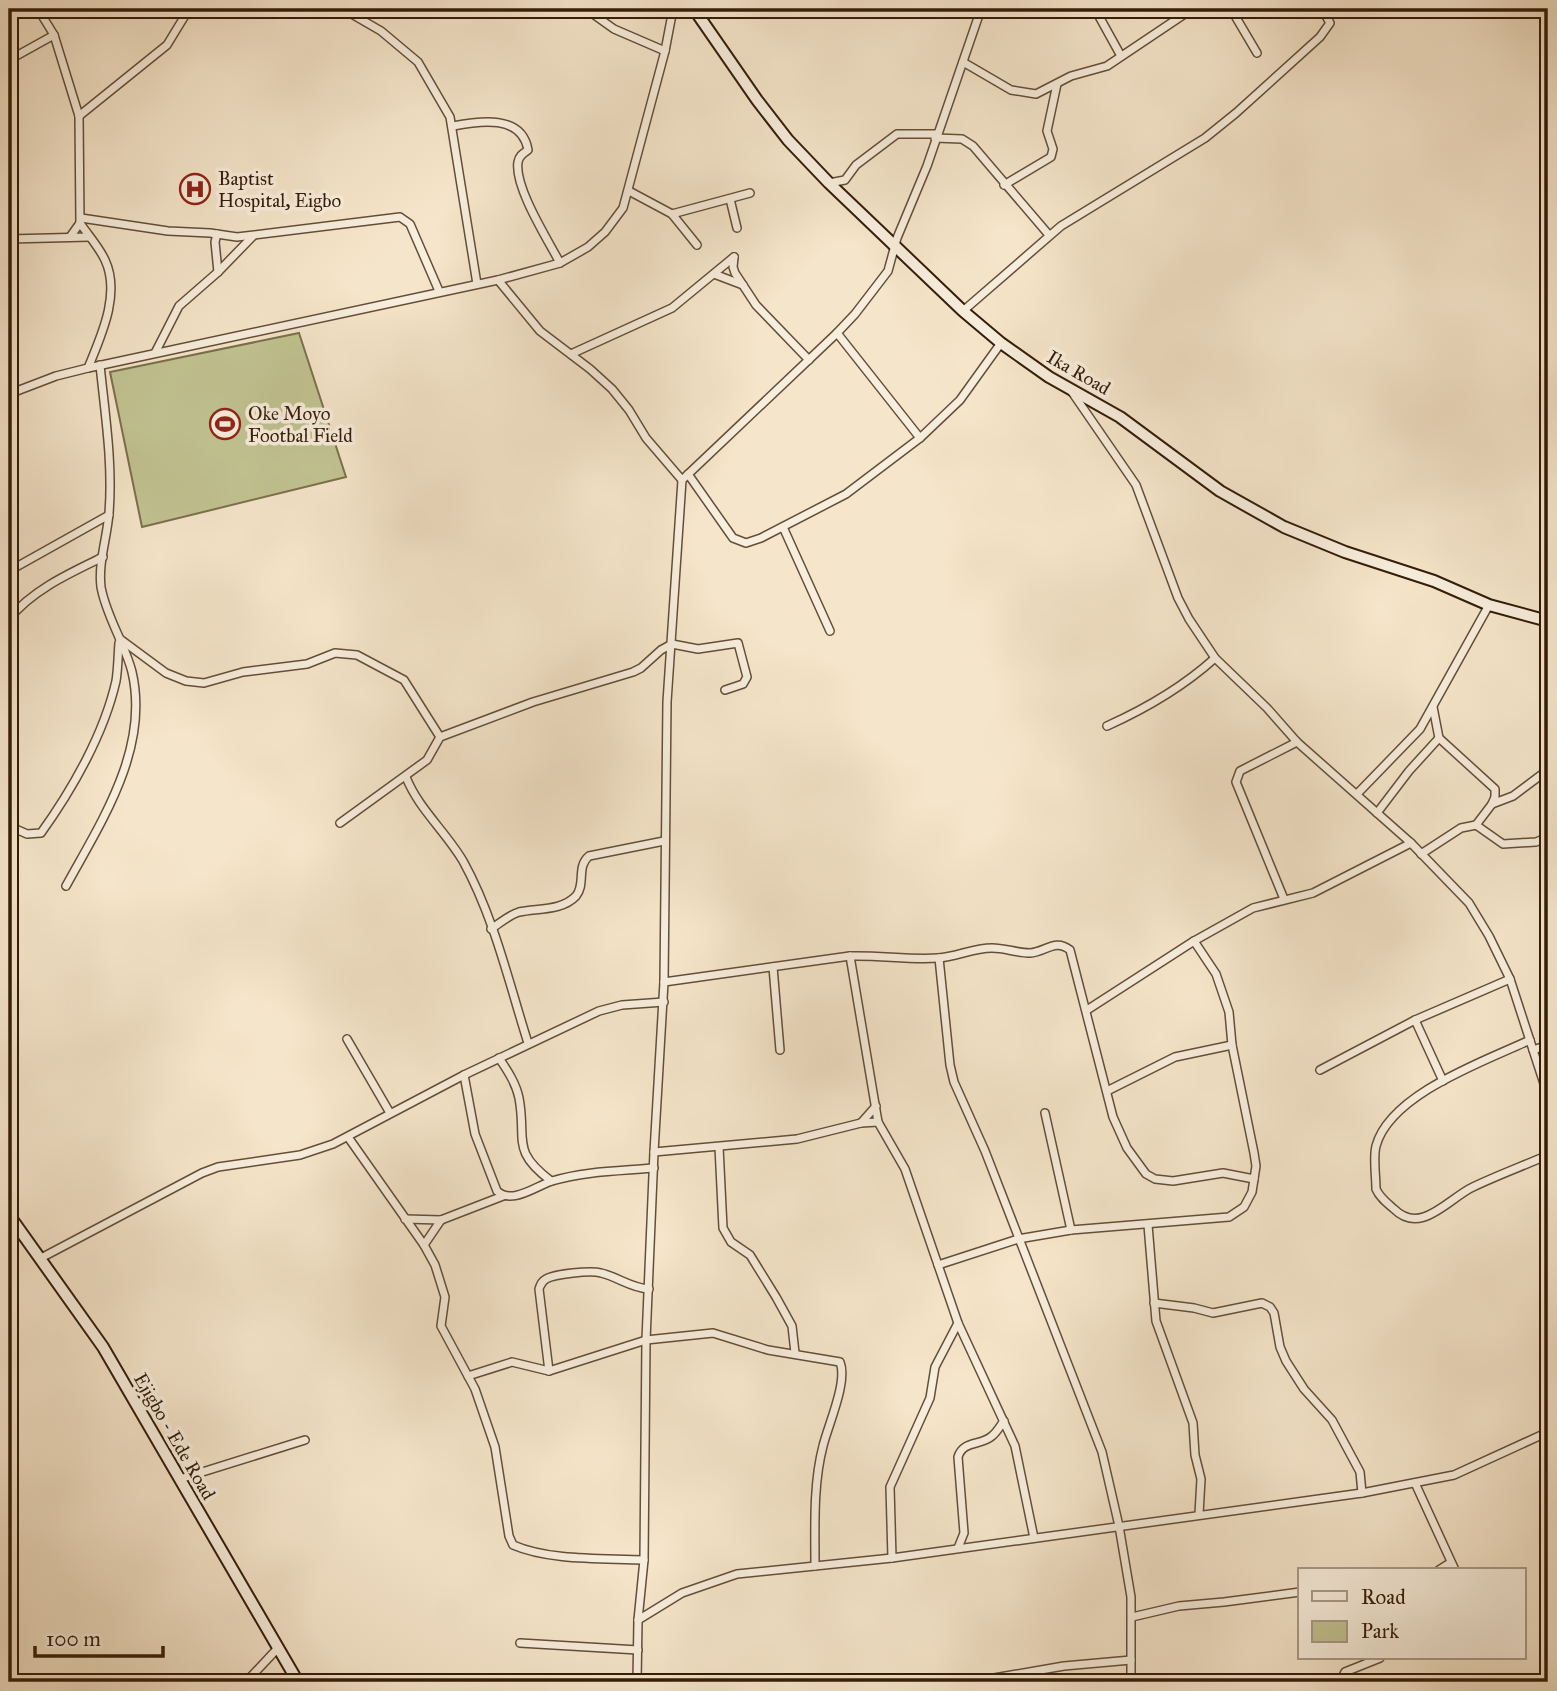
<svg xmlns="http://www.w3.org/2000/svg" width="1557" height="1691" font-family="'IM FELL Great Primer',serif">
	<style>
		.green { fill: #c2c392; stroke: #7b704e; stroke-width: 2 }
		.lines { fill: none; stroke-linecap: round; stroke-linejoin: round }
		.street-casing { stroke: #644e39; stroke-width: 10 }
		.secondary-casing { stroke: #341c09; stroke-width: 14 }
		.street { stroke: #f8eedd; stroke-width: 7 }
		.secondary { stroke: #f8eedd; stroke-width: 10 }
		.labels { text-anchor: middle; stroke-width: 7; stroke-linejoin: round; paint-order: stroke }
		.poi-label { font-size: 19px; fill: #341c09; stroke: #f8eedd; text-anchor: start }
		.street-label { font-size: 19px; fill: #341c09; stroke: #f8eedd }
	</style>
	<rect width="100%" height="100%" fill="#f5e5ca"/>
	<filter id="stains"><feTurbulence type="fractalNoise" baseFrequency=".00286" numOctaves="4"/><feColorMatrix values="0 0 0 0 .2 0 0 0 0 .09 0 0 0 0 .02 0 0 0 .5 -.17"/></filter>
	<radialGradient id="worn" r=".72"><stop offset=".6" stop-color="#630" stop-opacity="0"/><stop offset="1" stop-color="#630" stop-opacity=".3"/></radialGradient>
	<!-- green -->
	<polygon class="green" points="299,333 346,477 142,527 110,372"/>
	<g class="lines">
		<!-- street casing -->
		<g class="street-casing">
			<g id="street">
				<polyline points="38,9 54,35 79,116 80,223 70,237"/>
				<polyline points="343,9 381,31 418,62 450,117 477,284"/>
				<polyline points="586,9 614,29 665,51"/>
				<polyline points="1095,9 1121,56"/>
				<polyline points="1231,9 1257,53"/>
				<polyline points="9,60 54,35"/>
				<polyline points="963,62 1011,90 1036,94 1071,76 1107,66 1192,9"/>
				<polyline points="79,116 167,45 189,9"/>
				<path d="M 453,126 C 479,121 522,114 528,150 C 524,153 519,155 518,162 C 514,187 548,240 560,263"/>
				<polyline points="935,138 962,139 973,146 1049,235"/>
				<polyline points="829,183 845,180 856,165 897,134 937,134"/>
				<polyline points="1004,185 1051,157 1053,149 1047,131 1057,84"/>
				<polyline points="629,191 672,214 697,245"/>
				<polyline points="730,199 737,228"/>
				<polyline points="672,214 750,193"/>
				<polyline points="81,218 168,231 210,233 237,237 400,217 410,224 439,291"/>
				<path d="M 80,223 C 88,235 99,247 105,260 C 121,294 101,336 88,368"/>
				<polyline points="217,234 215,242 218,272"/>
				<polyline points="9,239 89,237"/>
				<polyline points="734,257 733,267 735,273 756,305 809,360"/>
				<polyline points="714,274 743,285"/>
				<polyline points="498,280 540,331 590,369 612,389 629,410 646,438 682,480"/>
				<polyline points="963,311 1061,226 1205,138 1236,113 1320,37 1330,23 1322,9"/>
				<polyline points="837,333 920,438"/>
				<polyline points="155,353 179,306 218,272 253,236"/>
				<polyline points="571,354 672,308 734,257"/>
				<polyline points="1072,392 1136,485 1178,598 1189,619 1215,658 1267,708 1297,742 1411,843 1469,903 1489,936 1510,979 1548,1096"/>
				<polyline points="9,394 56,376 88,368 498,280 560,263 588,247 605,232 623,208 665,51 673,9"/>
				<polyline points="688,474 733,538 746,543 761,538 846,494 920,438 960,400 1001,343"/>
				<polyline points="783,527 830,631"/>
				<polyline points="9,571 109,515"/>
				<path d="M 9,619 C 32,590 70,573 103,557"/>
				<polyline points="120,639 166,673 186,681 204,683 243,672 307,664 335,653 357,655 404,680 440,737"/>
				<path d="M 1107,726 C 1147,708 1183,687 1215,658"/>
				<path d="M 406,777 C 418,808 446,832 463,861 C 494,917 509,983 528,1043"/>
				<polyline points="1357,794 1420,729 1489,605"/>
				<polyline points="1492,804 1513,796 1541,775 1548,774"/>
				<polyline points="1377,813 1409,771 1439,738"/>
				<polyline points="340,823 427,760 440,737 533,702 633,672 641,668 661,650 672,644 698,649 738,643 747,677 743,684 725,690"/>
				<polyline points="1476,825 1503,844 1536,842 1548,837"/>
				<path d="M 9,826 L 27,834 L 41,833 C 72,790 104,734 116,681 C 118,669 118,655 119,643"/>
				<polyline points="1421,854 1461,828 1476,825 1492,804 1495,797 1495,789 1439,738 1433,707"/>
				<path d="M 66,886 C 101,822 150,749 132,672 C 125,644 106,616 101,587 C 98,563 107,538 109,513 C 113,464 105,414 100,365"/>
				<polyline points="1284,899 1236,782 1240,771 1297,742"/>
				<path d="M 491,929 C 500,923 509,915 519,912 C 537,908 562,911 576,896 C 586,884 576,867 589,856 L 664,841"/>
				<polyline points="850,956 878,1122 905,1169 958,1323 1015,1446 1034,1538"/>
				<polyline points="939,958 950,1065 954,1082 985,1151 1102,1452 1119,1526 1131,1597 1131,1682"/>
				<polyline points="773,967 780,1050"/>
				<path d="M 664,982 L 850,956 C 880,955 909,960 938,958 C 956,957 973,948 992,948 C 1005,948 1017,953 1030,953 C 1046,952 1055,938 1070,950 L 1113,1117 L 1127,1148 L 1146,1174 L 1155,1179 L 1173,1181 L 1223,1173 L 1254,1179"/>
				<polyline points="1087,1010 1194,941 1253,908 1313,893 1411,843"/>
				<polyline points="1415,1020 1443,1081"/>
				<polyline points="347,1039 390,1113"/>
				<path d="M 1530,1040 C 1485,1061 1390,1094 1376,1146 C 1373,1158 1376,1176 1376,1189 C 1380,1198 1387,1203 1394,1209 C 1421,1236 1449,1198 1473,1187 C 1498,1175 1523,1166 1548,1155"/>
				<polyline points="1533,1050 1548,1045"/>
				<path d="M 499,1058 C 507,1070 516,1083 519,1098 C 527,1140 510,1150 551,1181"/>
				<polyline points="1320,1070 1415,1020 1510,979"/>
				<path d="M 464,1075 L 475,1134 L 497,1191 C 512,1205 536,1186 552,1181 C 585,1171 620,1171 654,1168"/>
				<polyline points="1107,1091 1175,1057 1232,1045"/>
				<polyline points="1045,1113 1071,1230"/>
				<polyline points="861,1123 876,1106"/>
				<path d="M 348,1137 L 424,1245 L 435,1265 L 445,1297 L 441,1326 L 475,1389 L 495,1447 L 509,1536 L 513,1545 C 550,1561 603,1558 644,1560"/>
				<polyline points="719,1147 723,1228 731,1242 750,1255 776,1297 792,1326 795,1353"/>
				<polyline points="654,1152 797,1139 861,1123 878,1122"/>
				<polyline points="405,1219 441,1220 503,1196"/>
				<polyline points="1148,1225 1156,1321 1193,1423 1195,1455 1201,1479 1199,1514"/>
				<polyline points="424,1245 441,1220"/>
				<polyline points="41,1258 202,1173 218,1167 300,1155 333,1144 464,1075 599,1011 622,1005 664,1002"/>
				<polyline points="938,1265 1018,1239 1071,1230 1229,1217 1244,1207 1252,1192 1256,1166 1254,1153 1232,1045 1229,1012 1216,974 1194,941"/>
				<polyline points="1154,1303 1194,1308 1213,1313 1262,1303 1270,1307 1274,1313 1280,1347 1286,1361 1304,1389 1332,1420 1360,1472 1362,1493"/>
				<path d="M 549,1371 L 539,1289 C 541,1284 541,1282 546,1279 C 554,1274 591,1270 601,1273 C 618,1277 631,1288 649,1289"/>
				<path d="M 468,1376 L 512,1362 L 549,1371 L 646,1340 L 713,1333 L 768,1350 L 840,1362 C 848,1382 828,1425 823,1446 C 813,1484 815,1527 815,1566"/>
				<polyline points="180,1479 305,1440"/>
				<polyline points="1415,1483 1455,1570"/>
				<path d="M 958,1548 L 964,1533 L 958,1457 C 963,1440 981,1446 992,1436 C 997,1432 1000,1426 1004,1421"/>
				<polyline points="892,1558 890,1487 930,1398 935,1367 958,1323"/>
				<polyline points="1439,1570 1450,1563"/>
				<polyline points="1132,1617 1179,1606 1224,1602 1300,1592"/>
				<polyline points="638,1620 682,1593 737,1574 892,1558 1362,1493 1454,1475 1548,1432"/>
				<polyline points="520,1643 638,1650"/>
				<polyline points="246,1682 278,1648"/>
				<polyline points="637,1682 638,1620 644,1560 646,1340 654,1152 664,982 667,702 682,480 837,333 855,314 888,271 897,238 927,166 981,9"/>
				<polyline points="971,1682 1064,1666 1131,1660"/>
				<polyline points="1258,1682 1291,1682"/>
				<polyline points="1340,1682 1345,1672 1380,1658"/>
			</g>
		</g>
		<!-- secondary casing -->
		<g class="secondary-casing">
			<g id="secondary">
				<polyline points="694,9 757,100 788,140 829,183 963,311 1001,343 1049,377 1120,417 1220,491 1284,527 1345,552 1434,581 1489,605 1548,621"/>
				<polyline points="9,1215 103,1347 298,1682"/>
			</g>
		</g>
		<!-- street -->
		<use href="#street" class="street"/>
		<!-- secondary -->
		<use href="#secondary" class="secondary"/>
	</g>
	<!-- icons -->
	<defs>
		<g id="hospital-ring" transform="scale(1.575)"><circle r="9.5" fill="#f8eedd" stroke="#8f2418" stroke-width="1.5"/><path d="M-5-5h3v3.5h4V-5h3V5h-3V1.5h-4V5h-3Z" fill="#8f2418"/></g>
		<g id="stadium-ring" transform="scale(1.575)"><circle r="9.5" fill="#f8eedd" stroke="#8f2418" stroke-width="1.5"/><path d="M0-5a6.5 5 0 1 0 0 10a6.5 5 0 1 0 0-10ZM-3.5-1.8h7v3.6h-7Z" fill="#8f2418"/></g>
	</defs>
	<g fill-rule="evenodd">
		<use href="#hospital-ring" x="195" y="189"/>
		<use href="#stadium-ring" x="225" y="424"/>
	</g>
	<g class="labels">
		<!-- poi labels -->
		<g class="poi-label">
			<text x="218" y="185">Baptist<tspan x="218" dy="22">Hospital, Eigbo</tspan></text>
			<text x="248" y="420">Oke Moyo<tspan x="248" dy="22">Footbal Field</tspan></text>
		</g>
		<!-- street labels -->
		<g class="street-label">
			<text transform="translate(1079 372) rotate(30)" y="7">Ika Road</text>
			<text transform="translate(175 1436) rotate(60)" y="7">Ejigbo - Ede Road</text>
		</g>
	</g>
	<!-- margin -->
	<rect width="1557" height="1691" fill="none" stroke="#f5e5ca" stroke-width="35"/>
	<rect x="10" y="10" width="1536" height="1670" fill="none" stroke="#341c09" stroke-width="3.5"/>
	<rect x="18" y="18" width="1522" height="1656" fill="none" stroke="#341c09" stroke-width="2"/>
	<!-- legend -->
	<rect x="1298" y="1568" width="228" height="91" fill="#f8eedd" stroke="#aa9a88" stroke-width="2"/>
	<rect x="1312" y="1591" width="35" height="10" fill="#f8eedd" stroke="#aa9a88" stroke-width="2"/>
	<text x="1361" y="1604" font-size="21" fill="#341c09">Road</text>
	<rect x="1312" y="1621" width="35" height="21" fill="#c2c392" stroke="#aa9a88" stroke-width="2"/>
	<text x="1361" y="1638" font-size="21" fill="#341c09">Park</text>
	<!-- scale -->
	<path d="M35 1646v10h128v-10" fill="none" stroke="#341c09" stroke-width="3.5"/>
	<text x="46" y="1646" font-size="21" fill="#341c09" stroke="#f8eedd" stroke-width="5" paint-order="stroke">100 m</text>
	<rect width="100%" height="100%" filter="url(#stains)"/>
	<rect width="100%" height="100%" fill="url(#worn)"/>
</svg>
